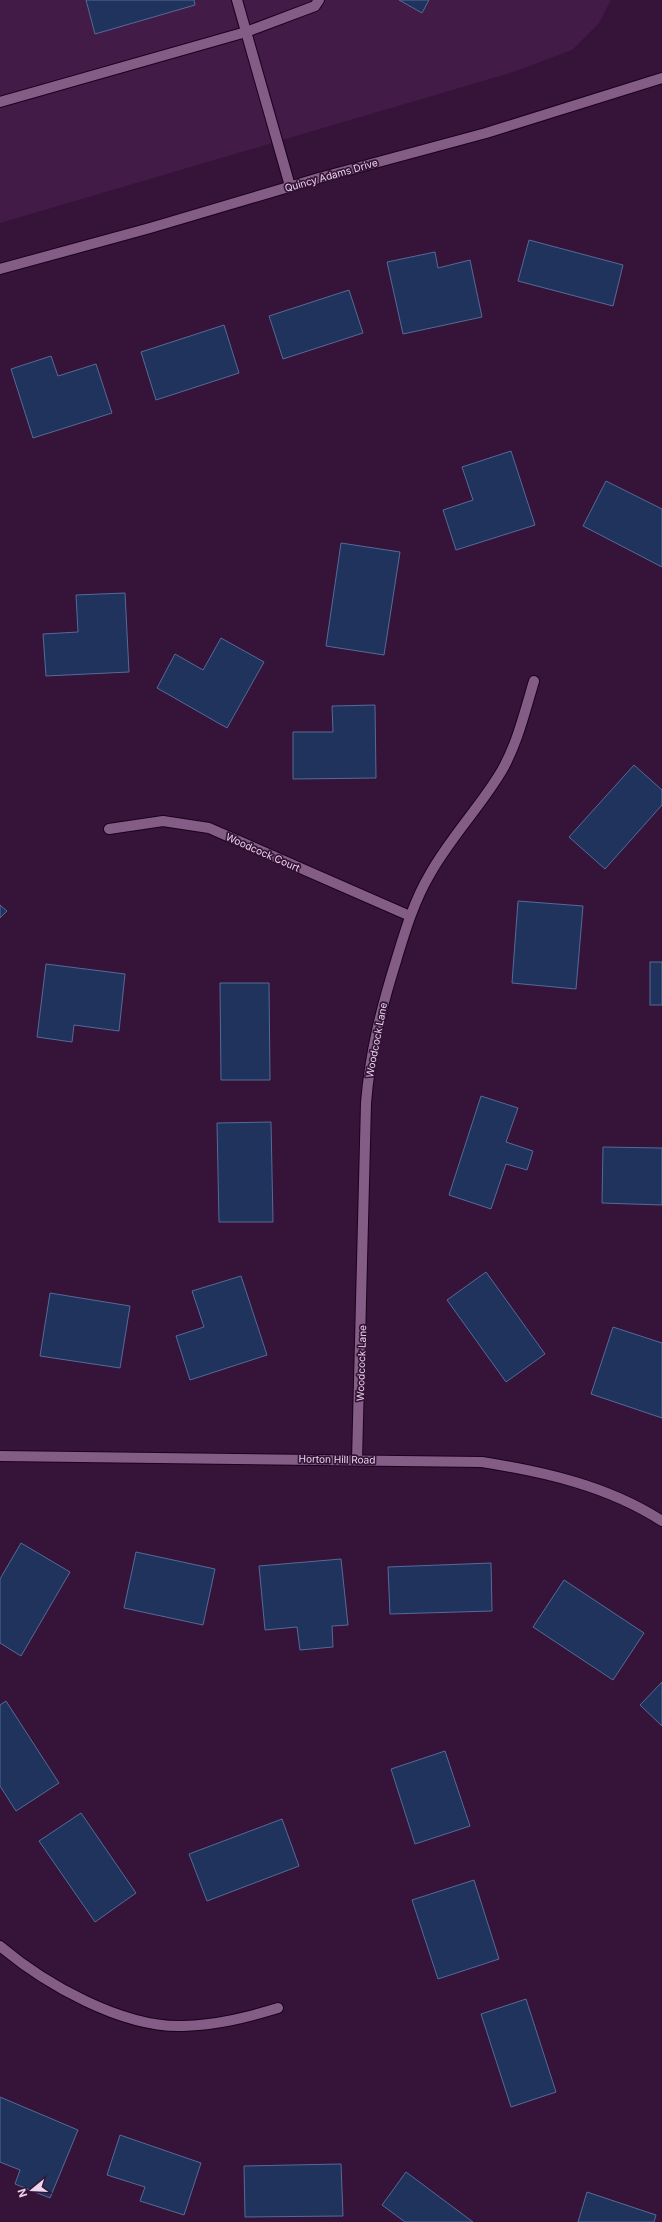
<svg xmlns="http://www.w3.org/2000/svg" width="662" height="2222" font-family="Inter,sans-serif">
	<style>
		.built { fill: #421b46 }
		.building { fill: #20335c; stroke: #546a98 }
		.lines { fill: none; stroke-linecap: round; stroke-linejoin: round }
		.lane-casing { stroke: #1c001f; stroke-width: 12 }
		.street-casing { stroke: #1c001f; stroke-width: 12 }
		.lane { stroke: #835d86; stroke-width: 10 }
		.street { stroke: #835d86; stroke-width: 10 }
		.labels { text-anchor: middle; stroke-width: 3.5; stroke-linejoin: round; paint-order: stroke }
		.street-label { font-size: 10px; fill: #ebd5ec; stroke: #361439 }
	</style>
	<rect width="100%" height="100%" fill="#361439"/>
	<!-- built -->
	<polygon class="built" points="0,0 611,0 599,23 572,50 513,72 0,223"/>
	<!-- building -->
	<g class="building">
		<polygon points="86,0 194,0 195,5 95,34"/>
		<polygon points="399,0 429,0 422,13"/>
		<polygon points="529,240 623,265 613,306 518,281"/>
		<polygon points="435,252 438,268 470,260 482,317 403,334 387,262"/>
		<polygon points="349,290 363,333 283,359 269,316"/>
		<polygon points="224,325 239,373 156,400 141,352"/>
		<polygon points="51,356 58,376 96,364 112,413 33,438 11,369"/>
		<polygon points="511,451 535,525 456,550 443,510 473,500 462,467"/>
		<polygon points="606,481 662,509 662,567 583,526"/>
		<polygon points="341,543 400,552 384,655 326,646"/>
		<polygon points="125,593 129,672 46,676 43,634 78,632 76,595"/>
		<polygon points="221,638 264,662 227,728 157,688 175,654 203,670"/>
		<polygon points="375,705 376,778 293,779 293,732 333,732 332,706"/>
		<polygon points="634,765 662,790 662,805 605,869 569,837"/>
		<polygon points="518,901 583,906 576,989 512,983"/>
		<polygon points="0,905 7,911 0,918"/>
		<rect x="650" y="962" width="12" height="43"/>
		<polygon points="46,964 125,974 119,1031 74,1025 72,1042 37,1037"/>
		<polygon points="220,983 269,983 270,1080 221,1080"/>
		<polygon points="481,1096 518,1108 506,1142 533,1151 527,1170 506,1164 491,1209 449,1195"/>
		<polygon points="271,1122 273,1222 219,1222 217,1123"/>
		<polygon points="603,1147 662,1148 662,1205 602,1203"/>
		<polygon points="486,1272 545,1354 506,1382 447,1300"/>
		<polygon points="241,1276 267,1355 190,1380 176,1336 204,1327 192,1291"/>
		<polygon points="50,1293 130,1306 120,1368 40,1356"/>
		<polygon points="613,1327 662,1343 662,1418 591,1394"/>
		<polygon points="21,1543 70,1572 21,1656 0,1643 0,1579"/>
		<polygon points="136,1552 215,1569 203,1625 124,1608"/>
		<polygon points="341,1559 348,1625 332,1626 333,1647 300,1650 297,1627 265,1630 259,1566"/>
		<polygon points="491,1563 492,1611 390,1614 388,1567"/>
		<polygon points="564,1580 644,1633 613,1680 533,1627"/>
		<polygon points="662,1682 662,1726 640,1705"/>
		<polygon points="6,1701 59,1783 16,1811 0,1786 0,1705"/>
		<polygon points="445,1751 470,1826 415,1844 391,1769"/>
		<polygon points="81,1813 136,1893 95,1922 39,1841"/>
		<polygon points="282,1819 299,1866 207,1901 189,1854"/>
		<polygon points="474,1880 499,1959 438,1979 412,1900"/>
		<polygon points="526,1999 556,2092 511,2107 481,2014"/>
		<polygon points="0,2097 78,2130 50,2198 15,2184 20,2170 0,2162"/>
		<polygon points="120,2135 201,2163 184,2215 140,2201 145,2187 107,2175"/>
		<polygon points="341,2164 343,2216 245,2217 244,2166"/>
		<polygon points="406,2172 473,2222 405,2222 382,2205"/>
		<polygon points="587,2192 656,2215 654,2222 578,2222"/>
	</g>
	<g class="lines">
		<!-- lane casing -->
		<g class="lane-casing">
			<g id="lane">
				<polyline points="237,0 290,186"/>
				<polyline points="0,102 246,32 315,6 319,0"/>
			</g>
		</g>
		<!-- street casing -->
		<g class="street-casing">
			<g id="street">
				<polyline points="0,269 150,228 319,178 486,133 662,78"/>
				<polyline points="109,829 163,821 209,828 410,916"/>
				<path d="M 0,1456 L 482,1462 C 545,1472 608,1486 662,1521"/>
				<path d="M 357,1460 L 366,1103 C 370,1053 381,1009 396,961 C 405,931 414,901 430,874 C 450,838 480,807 501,772 C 517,745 525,711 534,681"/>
				<path d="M 0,1946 C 45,1984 122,2028 183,2026 C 217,2025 245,2018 278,2008"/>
			</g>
		</g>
		<!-- lane -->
		<use href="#lane" class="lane"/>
		<!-- street -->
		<use href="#street" class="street"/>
	</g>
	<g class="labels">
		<!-- street labels -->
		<g class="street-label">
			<text transform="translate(331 175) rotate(-16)" y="4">Quincy Adams Drive</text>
			<text transform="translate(263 852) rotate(24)" y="4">Woodcock Court</text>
			<text transform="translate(376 1040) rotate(-79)" y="4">Woodcock Lane</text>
			<text transform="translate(361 1363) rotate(-88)" y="4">Woodcock Lane</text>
			<text transform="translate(337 1459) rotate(1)" y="4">Horton Hill Road</text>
		</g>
	</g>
	<!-- north arrow -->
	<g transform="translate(32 2190) rotate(252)" stroke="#361439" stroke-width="3" paint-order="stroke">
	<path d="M0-3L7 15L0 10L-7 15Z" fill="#ebd5ec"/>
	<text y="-6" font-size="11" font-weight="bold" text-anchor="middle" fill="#ebd5ec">N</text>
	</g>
</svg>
